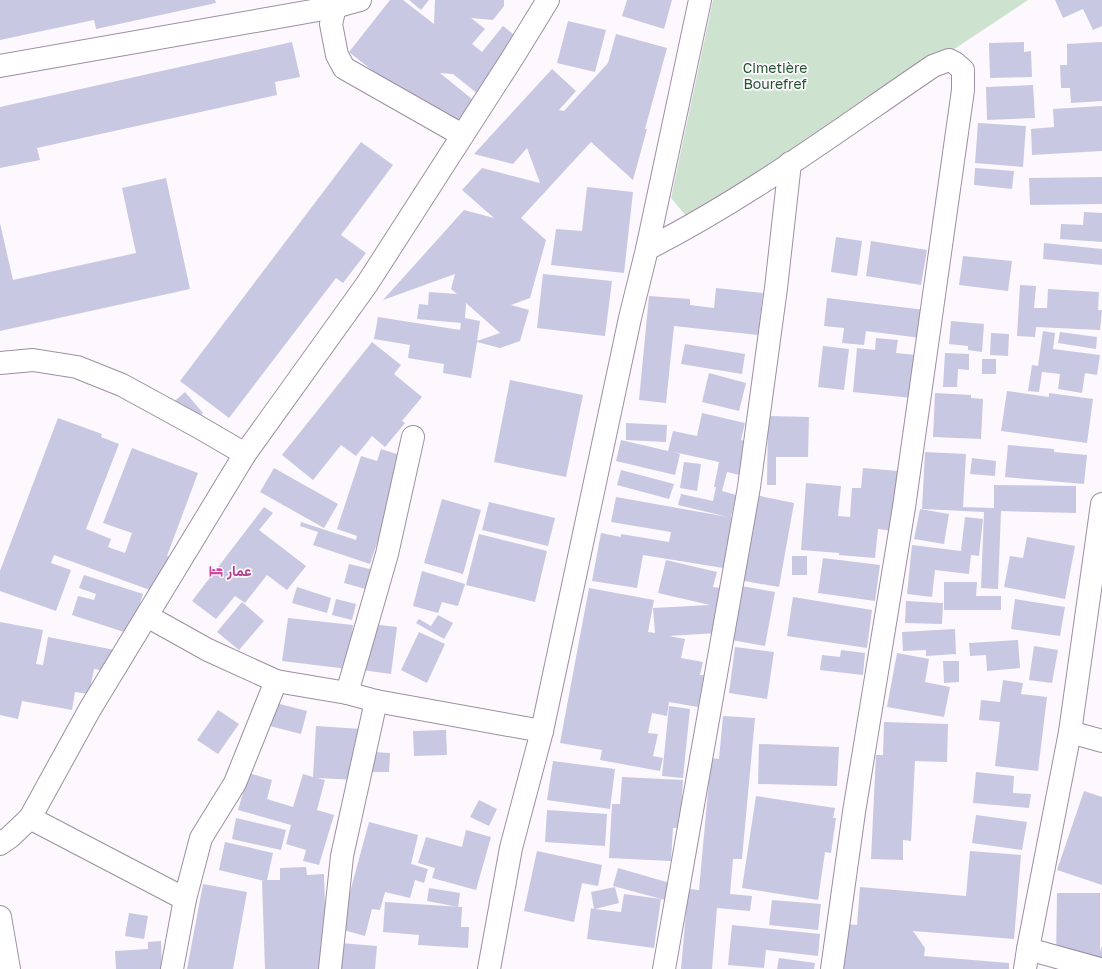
<svg xmlns="http://www.w3.org/2000/svg" width="1102" height="969" font-family="'Golos Text',Vazirmatn,sans-serif">
	<style>
		.green { fill: #cde3d0 }
		.building { fill: #c8c8e3; fill-rule: evenodd }
		.lines { fill: none; stroke-linecap: round; stroke-linejoin: round }
		.minor-casing { stroke: #9f8ea4; stroke-width: 24 }
		.minor { stroke: #fff; stroke-width: 22 }
		.labels { text-anchor: middle; stroke-width: 3.5; stroke-linejoin: round; paint-order: stroke }
		.park-label { font-size: 14px; fill: #23542f; stroke: #fcf8fd }
		.hotel-label { font-size: 14px; font-weight: bold; fill: #b23c85; stroke: #fcf8fd; text-anchor: start }
	</style>
	<rect width="100%" height="100%" fill="#fcf8fd"/>
	<!-- green -->
	<polygon class="green" points="713,0 1028,0 692,223 671,198"/>
	<!-- building -->
	<g class="building">
		<polygon points="0,0 215,0 216,3 96,29 94,20 0,40"/>
		<polygon points="390,0 403,0 434,24 435,0 504,0 504,6 493,20 471,18 485,29 472,44 482,52 503,26 522,41 483,98 453,74 440,73 483,108 446,129 349,52"/>
		<polygon points="409,0 429,0 421,10"/>
		<polygon points="627,0 672,0 664,29 622,16"/>
		<polygon points="1055,0 1102,0 1102,26 1093,30 1083,9 1063,18"/>
		<polygon points="568,21 606,30 595,72 557,63"/>
		<path d="M 616,34 L 667,48 L 645,129 L 647,129 L 633,180 L 591,142 L 521,218 L 546,240 L 530,298 L 511,305 L 529,310 L 520,341 L 500,348 L 477,342 L 471,378 L 443,373 L 444,364 L 408,358 L 410,345 L 374,339 L 378,317 L 460,330 L 461,323 L 417,319 L 419,304 L 428,305 L 429,292 L 457,294 L 451,289 L 455,274 L 383,300 L 464,210 L 494,218 L 462,190 L 482,168 L 540,183 L 527,148 L 513,164 L 474,154 L 552,69 L 576,91 L 559,110 L 564,111 L 608,63 ZM 466,303 L 500,333 L 477,341 L 480,321 L 465,318 Z"/>
		<polygon points="292,42 300,77 275,82 277,95 37,148 40,160 0,168 0,107"/>
		<polygon points="1024,42 1024,52 1031,51 1032,77 990,78 989,43"/>
		<polygon points="1102,42 1102,101 1071,103 1070,88 1061,88 1060,65 1067,65 1067,44"/>
		<polygon points="1033,85 1035,118 987,120 986,87"/>
		<polygon points="1102,106 1102,151 1032,155 1031,129 1054,127 1053,109"/>
		<polygon points="978,123 1026,126 1023,167 975,163"/>
		<polygon points="361,142 393,165 341,235 366,253 343,283 336,278 229,418 180,381"/>
		<polygon points="975,168 1014,171 1012,189 974,185"/>
		<polygon points="1102,177 1102,204 1030,205 1029,178"/>
		<polygon points="166,178 190,289 0,331 0,223 13,280 136,253 122,188"/>
		<polygon points="587,187 633,192 624,273 551,265 556,229 582,231"/>
		<polygon points="1084,212 1102,213 1102,242 1060,239 1061,224 1083,225"/>
		<polygon points="836,237 862,241 857,276 831,272"/>
		<polygon points="871,241 927,250 921,285 866,276"/>
		<polygon points="1044,243 1102,249 1102,265 1043,259"/>
		<polygon points="963,256 1012,261 1008,291 959,285"/>
		<polygon points="543,274 612,281 605,336 537,328"/>
		<polygon points="1020,285 1036,286 1034,308 1047,308 1048,289 1099,292 1098,310 1102,310 1100,330 1036,327 1035,337 1017,336"/>
		<polygon points="716,288 763,293 758,335 674,326 666,403 639,400 649,296 690,299 690,305 714,308"/>
		<polygon points="827,298 925,310 921,338 866,331 864,345 842,343 844,328 824,326"/>
		<polygon points="951,321 984,324 982,352 968,350 968,346 949,344"/>
		<polygon points="1043,331 1055,333 1053,349 1100,355 1097,375 1085,373 1082,393 1058,389 1060,374 1042,372 1039,392 1028,391 1032,365 1038,366"/>
		<polygon points="1060,332 1097,337 1096,349 1058,343"/>
		<polygon points="991,333 1009,334 1008,356 990,355"/>
		<polygon points="876,338 898,340 896,353 917,355 912,398 853,392 857,348 875,350"/>
		<polygon points="372,342 401,365 394,374 422,397 402,421 405,423 385,447 372,436 356,456 341,445 313,480 282,455"/>
		<polygon points="685,344 745,354 742,374 681,364"/>
		<polygon points="823,346 849,349 844,390 818,387"/>
		<polygon points="945,353 969,354 969,370 958,369 957,387 943,387"/>
		<rect x="982" y="359" width="14" height="15"/>
		<polygon points="709,373 746,383 739,411 702,402"/>
		<polygon points="510,380 583,395 566,477 494,462"/>
		<polygon points="1007,391 1049,397 1049,393 1093,399 1087,443 1001,431"/>
		<polygon points="185,392 203,413 187,428 168,407"/>
		<polygon points="935,393 971,395 971,398 983,399 981,439 933,437"/>
		<polygon points="702,413 745,423 741,440 755,443 748,477 727,472 722,491 736,495 731,517 733,518 723,568 643,555 637,588 592,581 601,533 621,537 621,534 669,542 671,532 611,522 616,497 728,517 678,505 681,494 713,501 716,487 714,487 719,462 674,452 680,454 675,475 616,461 621,440 668,451 673,431 697,436"/>
		<polygon points="768,416 809,417 808,457 776,457 776,485 767,485"/>
		<polygon points="58,418 102,434 101,437 119,444 86,529 111,539 108,547 125,553 132,533 103,523 132,448 198,473 167,556 172,558 158,593 54,555 51,563 71,570 56,611 0,591 0,571"/>
		<polygon points="626,423 667,425 666,442 626,440"/>
		<polygon points="1008,445 1054,449 1054,452 1087,455 1084,484 1005,477"/>
		<polygon points="381,449 406,457 370,564 313,545 318,532 300,526 301,522 356,540 357,536 337,529 361,456 377,461"/>
		<polygon points="925,452 966,454 963,507 994,508 994,485 1076,486 1076,513 1001,511 998,589 981,588 984,512 922,509"/>
		<polygon points="972,458 996,461 995,476 970,474"/>
		<polygon points="684,462 701,464 697,491 680,488"/>
		<polygon points="274,468 338,504 324,528 260,492"/>
		<polygon points="863,468 898,471 893,531 878,529 875,558 839,555 839,553 801,550 806,483 841,486 838,516 850,517 852,488 861,488"/>
		<polygon points="621,470 674,484 669,499 617,485"/>
		<polygon points="755,495 794,503 779,587 739,580"/>
		<polygon points="442,499 481,510 463,574 424,563"/>
		<polygon points="489,502 555,518 548,546 482,530"/>
		<polygon points="264,507 273,513 259,530 306,566 287,590 267,575 245,603 235,596 216,619 192,601"/>
		<polygon points="920,509 949,514 944,544 914,539"/>
		<polygon points="965,517 983,519 979,556 971,555 969,574 935,570 932,597 907,594 912,545 961,551"/>
		<polygon points="479,534 547,551 535,602 466,585"/>
		<polygon points="1027,537 1075,546 1065,599 1004,587 1010,556 1023,558"/>
		<rect x="792" y="556" width="15" height="19"/>
		<polygon points="823,558 880,565 875,601 818,593"/>
		<polygon points="666,560 717,572 713,587 722,588 717,607 716,606 717,633 669,636 685,639 681,658 703,662 700,675 704,675 698,707 669,702 667,716 652,713 648,733 658,734 653,756 663,758 660,771 600,760 602,750 560,743 589,588 654,600 648,632 655,633 653,608 710,605 658,593"/>
		<polygon points="349,564 374,570 369,590 344,583"/>
		<polygon points="422,571 465,584 458,606 442,602 438,613 413,606"/>
		<polygon points="84,575 143,594 130,634 72,615 78,596 94,600 96,594 79,588"/>
		<polygon points="944,582 977,582 976,596 1001,596 1001,610 944,610"/>
		<polygon points="741,586 775,592 765,646 731,640"/>
		<polygon points="297,587 331,598 327,613 292,603"/>
		<polygon points="793,597 872,610 867,648 787,636"/>
		<polygon points="336,599 356,604 352,620 332,615"/>
		<polygon points="1015,599 1065,607 1060,636 1011,629"/>
		<polygon points="906,601 943,603 942,624 905,623"/>
		<polygon points="242,602 264,621 239,650 217,632"/>
		<polygon points="438,615 453,623 444,639 416,623 419,619 431,626"/>
		<polygon points="288,618 353,625 348,669 282,661"/>
		<polygon points="0,622 43,630 36,664 43,665 48,637 115,650 111,672 94,669 89,694 75,692 72,710 22,701 18,719 0,715"/>
		<polygon points="371,624 397,627 391,674 362,670"/>
		<polygon points="955,629 956,654 926,656 926,650 903,651 902,632"/>
		<polygon points="419,632 445,644 427,683 401,670"/>
		<polygon points="1018,640 1020,668 987,671 986,655 970,656 969,643"/>
		<polygon points="1034,646 1058,650 1052,683 1029,680"/>
		<polygon points="735,647 774,652 767,699 729,693"/>
		<polygon points="841,650 865,653 863,675 820,670 822,655 840,657"/>
		<polygon points="897,653 929,659 925,682 950,687 944,717 887,707"/>
		<polygon points="943,661 959,661 959,682 944,683"/>
		<polygon points="1003,680 1023,683 1021,694 1047,697 1038,771 995,766 1000,722 979,720 981,700 1000,702"/>
		<polygon points="276,703 307,711 301,734 270,726"/>
		<polygon points="669,706 690,709 683,778 662,776"/>
		<polygon points="218,710 239,724 218,754 197,740"/>
		<polygon points="723,716 755,718 742,859 733,859 730,894 752,896 750,911 717,908 712,969 681,969 688,889 699,890 711,758 719,759"/>
		<polygon points="884,722 948,724 947,762 915,761 911,841 903,840 903,860 871,859 876,755 883,755"/>
		<polygon points="316,726 361,729 358,780 317,778 325,780 317,810 334,815 319,865 303,861 306,850 286,844 291,825 238,810 249,773 272,780 267,799 293,807 303,774 313,777"/>
		<polygon points="446,730 447,755 414,756 413,731"/>
		<polygon points="759,744 839,747 837,786 758,784"/>
		<polygon points="373,752 390,753 389,772 371,772"/>
		<polygon points="553,761 615,769 610,809 547,800"/>
		<polygon points="976,772 1014,776 1013,793 1031,794 1029,808 973,803"/>
		<polygon points="622,777 683,780 680,828 673,828 671,861 609,858 612,804 620,804"/>
		<polygon points="1084,791 1102,797 1102,885 1057,870"/>
		<polygon points="756,796 835,808 833,818 836,818 831,853 825,852 818,900 742,888"/>
		<polygon points="479,800 497,809 489,826 470,817"/>
		<polygon points="547,810 607,814 605,846 545,842"/>
		<polygon points="976,815 1027,822 1022,850 972,843"/>
		<polygon points="236,818 286,830 281,850 232,839"/>
		<polygon points="369,822 418,835 411,864 428,869 424,883 415,880 410,898 385,892 380,910 372,909 365,936 340,929"/>
		<polygon points="466,830 491,837 476,890 432,878 435,868 418,863 426,837 462,847"/>
		<polygon points="225,842 273,853 267,880 280,880 280,868 306,867 307,875 324,874 327,969 265,969 262,881 264,881 219,870"/>
		<polygon points="537,851 602,865 598,886 582,883 574,922 524,911"/>
		<polygon points="970,851 1021,855 1014,939 913,931 925,948 924,956 1009,963 1009,969 843,969 847,924 857,925 860,887 966,896"/>
		<polygon points="618,868 670,883 665,900 613,886"/>
		<polygon points="203,884 247,892 233,969 187,969"/>
		<polygon points="615,887 619,903 595,909 621,912 624,894 661,899 654,948 587,939 591,908 594,909 591,892"/>
		<polygon points="429,888 460,893 458,907 427,901"/>
		<polygon points="1057,893 1100,893 1100,952 1102,946 1102,965 1056,960"/>
		<polygon points="772,900 821,904 818,930 769,925"/>
		<polygon points="385,902 462,907 461,927 469,927 468,948 418,945 419,935 383,932"/>
		<polygon points="129,913 148,916 144,939 125,936"/>
		<polygon points="732,925 820,934 818,956 766,950 764,968 728,965"/>
		<polygon points="161,941 162,969 116,969 115,951 148,949 148,942"/>
		<polygon points="340,943 377,946 375,969 339,969"/>
		<polygon points="779,958 815,963 814,969 777,969"/>
	</g>
	<g class="lines">
		<!-- minor casing -->
		<g class="minor-casing">
			<g id="minor">
				<polyline points="335,7 331,24 337,55 344,68 462,135"/>
				<polyline points="0,66 335,7 360,0"/>
				<path d="M 647,249 C 748,198 840,129 933,66 L 949,60 L 955,63 L 963,70 L 963,90 L 904,507 L 854,812 L 832,969"/>
				<polyline points="0,363 33,360 77,367 122,385 197,426 245,454"/>
				<polyline points="147,616 208,650 276,681 347,693 376,701 542,731"/>
				<polyline points="347,693 387,554 413,437"/>
				<polyline points="1070,732 1102,741"/>
				<polyline points="30,818 185,899"/>
				<polyline points="0,844 10,837 30,818 90,709 245,454 367,284 513,57 548,0"/>
				<polyline points="0,917 9,969"/>
				<polyline points="1028,949 1100,969"/>
				<polyline points="172,969 185,899 201,838 235,783 276,681"/>
				<polyline points="330,969 342,856 376,701"/>
				<polyline points="489,969 511,848 542,731 630,318 647,249 700,0"/>
				<polyline points="664,969 749,487 776,288 790,163"/>
				<polyline points="1025,969 1028,949 1070,732 1102,504"/>
			</g>
		</g>
		<!-- minor -->
		<use href="#minor" class="minor"/>
	</g>
	<!-- icons -->
	<defs>
		<g id="hotel-bare" transform="scale(1.08)"><path d="M-6-4.5h1.5V1H6V5H4.5V3h-9V5H-6ZM-4 0a1.8 1.8 0 1 1 3.6 0ZM.5 0V-2.5h3Q6-2.5 6 0Z" fill="#d1479c" stroke="#fcf8fd" stroke-width="2.5" paint-order="stroke"/></g>
	</defs>
	<g fill-rule="evenodd">
		<use href="#hotel-bare" x="216" y="571"/>
	</g>
	<g class="labels">
		<!-- park labels -->
		<g class="park-label">
			<text x="775" y="73">Cimetière<tspan x="775" dy="16">Bourefref</tspan></text>
		</g>
		<!-- hotel labels -->
		<g class="hotel-label">
			<text x="227" y="576">عمار</text>
		</g>
	</g>
</svg>
